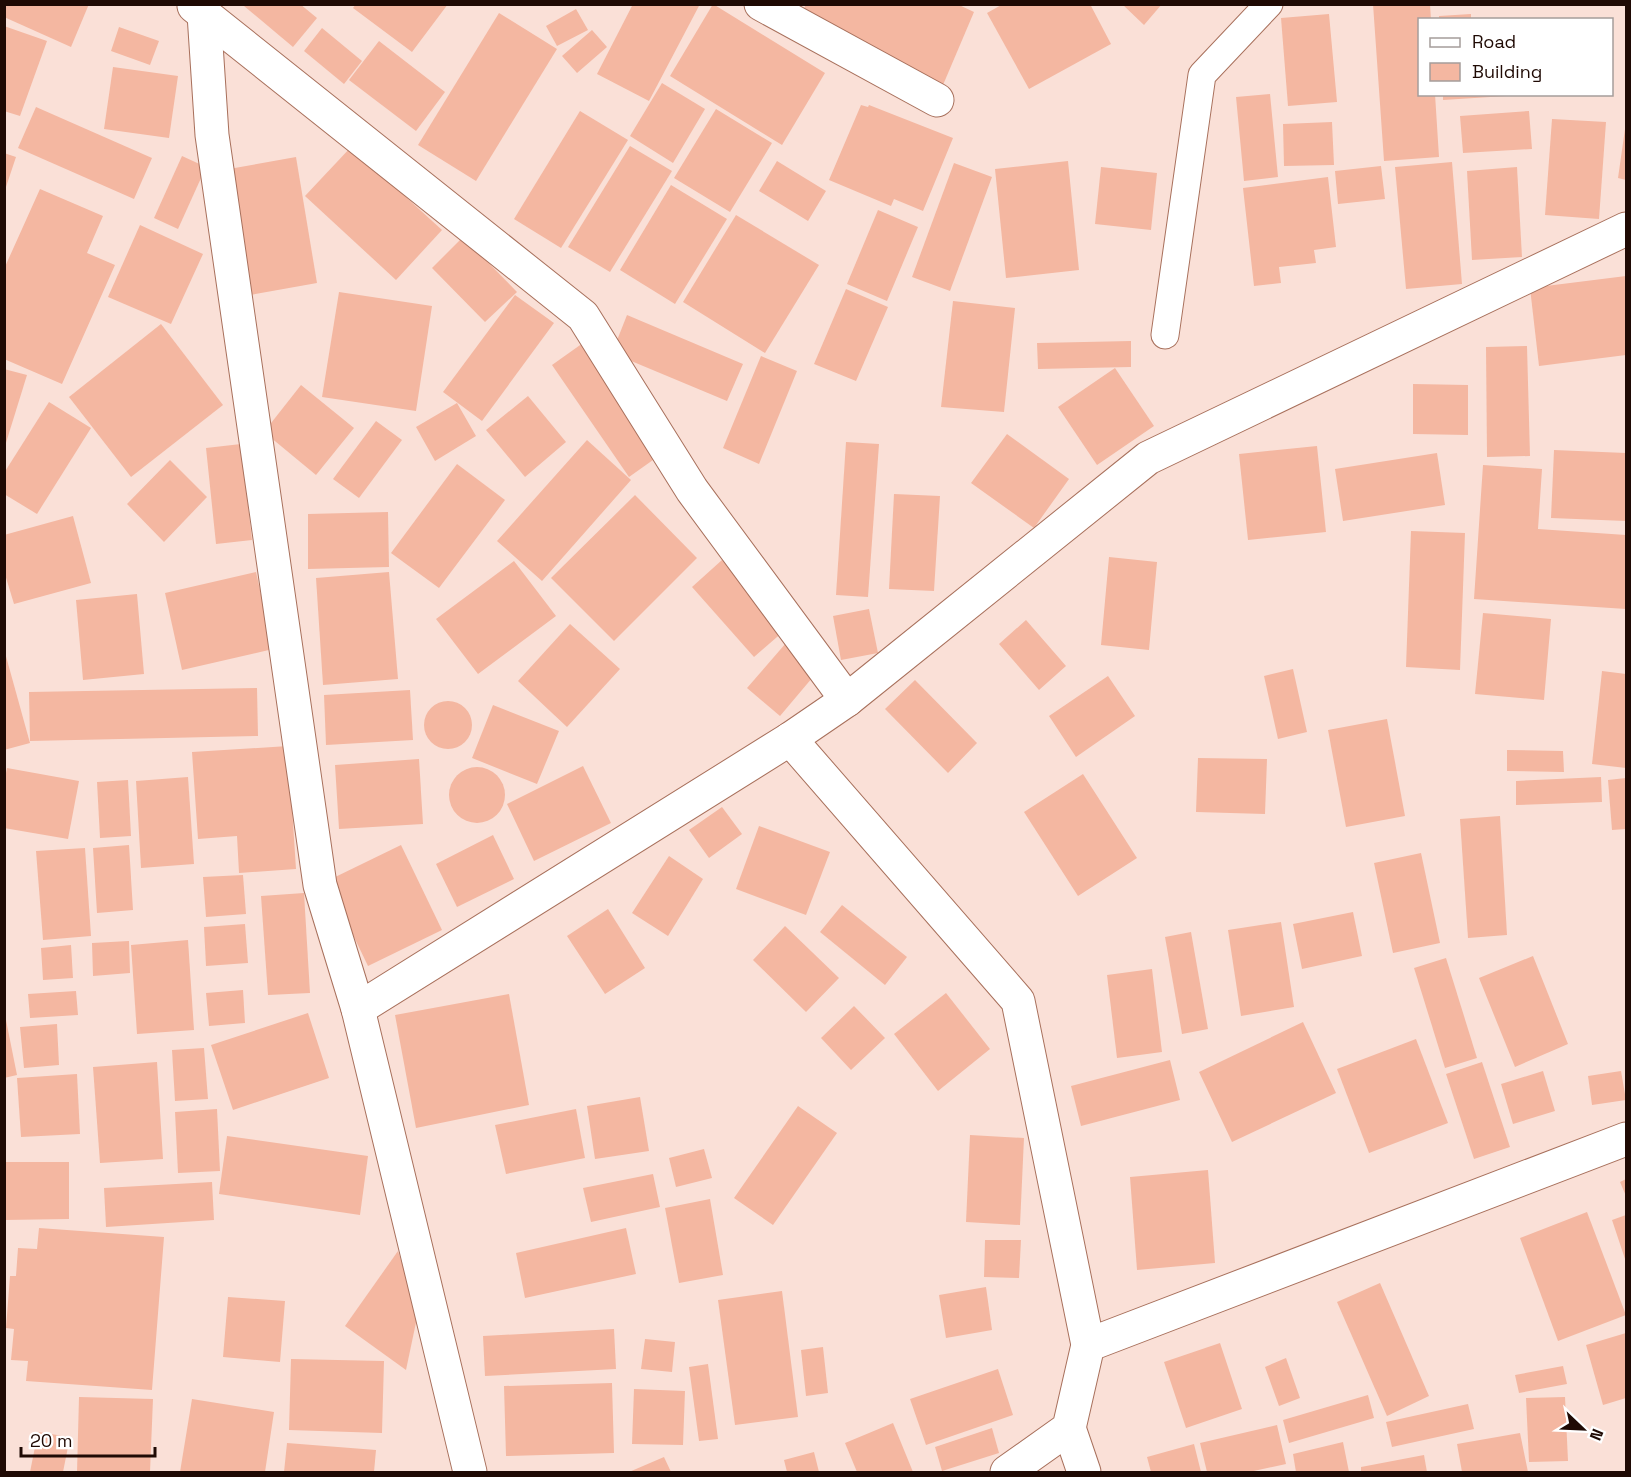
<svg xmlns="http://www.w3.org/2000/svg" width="1631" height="1477" font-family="'Space Grotesk',sans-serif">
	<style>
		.building { fill: #f4b7a1 }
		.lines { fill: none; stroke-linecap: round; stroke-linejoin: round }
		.service-casing { stroke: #a8705c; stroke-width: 29 }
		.minor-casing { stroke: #a8705c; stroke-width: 35 }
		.service { stroke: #fff; stroke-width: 27 }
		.minor { stroke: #fff; stroke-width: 33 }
	</style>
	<rect width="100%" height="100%" fill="#fae0d7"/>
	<!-- building -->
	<g class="building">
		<polygon points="4,4 89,4 71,47 4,17"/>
		<polygon points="246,4 300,4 317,18 293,47 244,6"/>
		<polygon points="356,4 448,4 412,52 353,8"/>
		<polygon points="633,4 700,4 649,101 597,74"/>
		<polygon points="713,4 825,73 782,145 670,76"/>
		<polygon points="806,4 957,4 974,12 943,85 798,22"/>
		<polygon points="1003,4 1090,4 1111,44 1029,89 987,13"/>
		<polygon points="1122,4 1162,4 1144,25"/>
		<polygon points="1373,4 1430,4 1431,20 1419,20 1419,94 1435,94 1439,157 1384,161"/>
		<polygon points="576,9 588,30 557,46 546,26"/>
		<polygon points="499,13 557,49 476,181 418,145"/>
		<polygon points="1329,14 1337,102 1288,106 1281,18"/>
		<polygon points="1471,14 1471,20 1439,20 1439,16"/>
		<polygon points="4,26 47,41 20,116 4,111"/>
		<polygon points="119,27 159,41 150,65 111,51"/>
		<polygon points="322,28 362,61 344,84 304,51"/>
		<polygon points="592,30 607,47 577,73 562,56"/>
		<polygon points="379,41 445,92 416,131 349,80"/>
		<polygon points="113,67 178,76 169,138 104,129"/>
		<polygon points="662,83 705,109 673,163 630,136"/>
		<polygon points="1270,94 1278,177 1244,181 1236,97"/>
		<polygon points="1443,94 1506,94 1506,96 1443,100"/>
		<polygon points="861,105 868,107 869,105 953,138 923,211 894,199 891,206 829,180"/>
		<polygon points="36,107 152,158 134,199 18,148"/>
		<polygon points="716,109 772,143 730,212 674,178"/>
		<polygon points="580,111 628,140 561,248 514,219"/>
		<polygon points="1529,111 1532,149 1463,153 1460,116"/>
		<polygon points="1552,119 1606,122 1599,219 1545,215"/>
		<polygon points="1332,122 1334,165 1284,166 1283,124"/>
		<polygon points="1625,129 1626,129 1626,180 1618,178"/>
		<polygon points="630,146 672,171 610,272 568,247"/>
		<polygon points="351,147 442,230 396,280 305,196"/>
		<polygon points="4,153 16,157 5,190 4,190"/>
		<polygon points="182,156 206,167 178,229 154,218"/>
		<polygon points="296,157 317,283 250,295 229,169"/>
		<polygon points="777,161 826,191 808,221 759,191"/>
		<polygon points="1068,161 1079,270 1006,278 995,169"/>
		<polygon points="1452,162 1462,284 1406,289 1395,167"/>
		<polygon points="954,163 992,177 950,291 912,277"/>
		<polygon points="1381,166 1385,199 1338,204 1335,171"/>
		<polygon points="1101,167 1157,173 1151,230 1095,224"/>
		<polygon points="1517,167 1522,257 1472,260 1467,171"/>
		<polygon points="1328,177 1336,247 1314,250 1316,263 1279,267 1281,283 1254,286 1243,188"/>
		<polygon points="671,185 727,219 675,304 620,270"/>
		<polygon points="40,189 103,216 87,253 115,265 62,384 4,359 4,269"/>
		<polygon points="878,210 918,227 887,301 847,284"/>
		<polygon points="736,215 819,265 765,353 683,302"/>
		<polygon points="140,225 203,254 171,324 108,297"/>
		<polygon points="463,237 517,292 485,322 432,268"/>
		<polygon points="1626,276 1626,355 1539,366 1530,288"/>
		<polygon points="846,289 888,307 856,381 814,364"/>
		<polygon points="339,292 432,306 416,411 322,397"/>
		<polygon points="515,295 554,323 482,421 443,392"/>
		<polygon points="953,301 1015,308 1004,412 941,407"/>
		<polygon points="627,315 743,364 727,401 612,353"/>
		<polygon points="161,324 223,405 131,477 69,397"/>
		<polygon points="1131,341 1131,367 1038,369 1037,343"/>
		<polygon points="583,343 660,455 629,477 552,365"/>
		<polygon points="1527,346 1530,456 1487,457 1486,347"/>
		<polygon points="761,356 797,371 759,464 723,448"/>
		<polygon points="1115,368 1154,426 1097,465 1058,407"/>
		<polygon points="4,369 27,375 5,446 4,446"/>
		<polygon points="1413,384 1468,385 1468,435 1413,434"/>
		<polygon points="301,385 354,428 316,475 264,432"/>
		<polygon points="528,396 566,442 525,477 486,430"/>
		<polygon points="49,402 91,428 37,514 4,494 4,473"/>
		<polygon points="457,403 476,436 435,461 416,427"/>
		<polygon points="376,421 402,440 359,498 333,479"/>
		<polygon points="1007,434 1069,479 1034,528 971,483"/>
		<polygon points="587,440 631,480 542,581 497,541"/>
		<polygon points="846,442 879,444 868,597 836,595"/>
		<polygon points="241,444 252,540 216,544 206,448"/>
		<polygon points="1317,446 1326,532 1248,540 1239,454"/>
		<polygon points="1554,450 1626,453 1626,521 1551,518"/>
		<polygon points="1437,453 1445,505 1343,521 1335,469"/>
		<polygon points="170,460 207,497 164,542 127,504"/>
		<polygon points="457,464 505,500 439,588 391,553"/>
		<polygon points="1483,465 1542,469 1538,529 1626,535 1626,609 1474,599"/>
		<polygon points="894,494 940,496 934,591 889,589"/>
		<polygon points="635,495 697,558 614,641 551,578"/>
		<polygon points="388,512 389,567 308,569 308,514"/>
		<polygon points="73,516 91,583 14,604 4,571 4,535"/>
		<polygon points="1411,531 1465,533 1460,670 1406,667"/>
		<polygon points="1109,557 1157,562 1149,650 1101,645"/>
		<polygon points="722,560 784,631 754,657 692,587"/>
		<polygon points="514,561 556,616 478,674 436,619"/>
		<polygon points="256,572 273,649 182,670 165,593"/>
		<polygon points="389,572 398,679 323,685 316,578"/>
		<polygon points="137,594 144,674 83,680 76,600"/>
		<polygon points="869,609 878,653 841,660 833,616"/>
		<polygon points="1483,613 1551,619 1544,700 1475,694"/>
		<polygon points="1026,620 1066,666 1039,690 999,644"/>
		<polygon points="570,624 620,669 567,727 518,681"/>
		<polygon points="786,643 818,671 780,716 747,688"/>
		<polygon points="4,649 30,743 4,750"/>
		<polygon points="1293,669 1307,732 1278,739 1264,676"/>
		<polygon points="1602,671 1626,674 1626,768 1592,764"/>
		<polygon points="1108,676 1135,716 1076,757 1049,716"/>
		<polygon points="915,680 977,743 948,773 885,709"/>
		<polygon points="257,688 258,736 30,741 29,692"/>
		<polygon points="410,690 413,740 326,745 324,695"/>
		<circle cx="448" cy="725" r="24"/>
		<polygon points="493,705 559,731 537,784 472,758"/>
		<polygon points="1387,719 1405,816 1346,827 1328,730"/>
		<polygon points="288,746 296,869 239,873 237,836 198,839 192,752"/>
		<polygon points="1507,750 1563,751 1564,772 1507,771"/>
		<polygon points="1198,758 1267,759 1265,814 1196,812"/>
		<polygon points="419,759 423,824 339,829 335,765"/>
		<polygon points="583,766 611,823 534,861 507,804"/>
		<circle cx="477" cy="795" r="28"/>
		<polygon points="7,768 79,781 68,839 4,828 4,783"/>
		<polygon points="1083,774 1137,858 1078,896 1024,812"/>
		<polygon points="188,777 194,864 141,868 136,781"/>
		<polygon points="1601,777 1602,802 1516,805 1516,781"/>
		<polygon points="1626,778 1626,829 1612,830 1608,780"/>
		<polygon points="128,780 131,836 100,838 97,782"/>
		<polygon points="722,807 742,834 709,858 689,830"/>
		<polygon points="1500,816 1507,935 1468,938 1460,819"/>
		<polygon points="759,826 830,852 806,915 736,889"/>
		<polygon points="493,835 514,879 457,907 436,864"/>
		<polygon points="129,845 133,910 97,913 93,848"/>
		<polygon points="401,845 442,930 368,966 327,881"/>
		<polygon points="85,848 91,936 43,940 36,851"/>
		<polygon points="1421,853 1440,943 1393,953 1374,863"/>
		<polygon points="669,856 703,879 668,936 632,913"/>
		<polygon points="243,875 246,914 206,917 203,877"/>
		<polygon points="304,893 310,993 268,995 261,896"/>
		<polygon points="842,905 907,957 885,985 820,932"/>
		<polygon points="608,909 645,968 605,994 567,936"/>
		<polygon points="1353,912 1362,956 1302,969 1293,924"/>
		<polygon points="1281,922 1294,1007 1241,1016 1228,930"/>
		<polygon points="245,924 248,963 206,966 204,927"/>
		<polygon points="785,926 839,978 806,1012 753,960"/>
		<polygon points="1191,932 1208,1029 1182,1034 1165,937"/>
		<polygon points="188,940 194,1030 137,1034 131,945"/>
		<polygon points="129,941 130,973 93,976 92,943"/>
		<polygon points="71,945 73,978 43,980 41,948"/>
		<polygon points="1533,956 1568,1044 1515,1067 1479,978"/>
		<polygon points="1446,958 1477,1058 1445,1068 1414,968"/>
		<polygon points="1152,969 1162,1052 1117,1058 1107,975"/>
		<polygon points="243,990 245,1023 209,1026 206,993"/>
		<polygon points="76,991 78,1015 30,1018 28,994"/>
		<polygon points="946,993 990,1049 938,1091 894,1034"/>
		<polygon points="509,994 529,1105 416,1128 395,1015"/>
		<polygon points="854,1006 885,1038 851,1070 821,1038"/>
		<polygon points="4,1010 17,1075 4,1078"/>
		<polygon points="308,1013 329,1078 233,1110 211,1045"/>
		<polygon points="1303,1022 1336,1093 1232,1142 1199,1072"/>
		<polygon points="57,1024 59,1065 24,1068 20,1027"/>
		<polygon points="1416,1039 1448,1123 1369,1153 1337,1069"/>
		<polygon points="204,1048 208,1099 175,1101 172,1050"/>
		<polygon points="1170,1060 1180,1100 1081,1126 1071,1086"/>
		<polygon points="157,1062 163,1159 100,1163 93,1067"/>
		<polygon points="1482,1062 1510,1147 1474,1159 1446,1074"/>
		<polygon points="1543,1071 1555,1111 1513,1124 1501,1084"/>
		<polygon points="1621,1071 1626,1100 1592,1105 1588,1076"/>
		<polygon points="77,1074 80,1134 21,1137 17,1078"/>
		<polygon points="640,1097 649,1151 595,1159 587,1106"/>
		<polygon points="798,1106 837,1133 773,1225 734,1198"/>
		<polygon points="217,1109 220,1171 178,1173 175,1112"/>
		<polygon points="576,1109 585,1158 506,1174 495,1125"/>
		<polygon points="970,1135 1024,1138 1020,1225 966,1222"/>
		<polygon points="227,1136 368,1156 360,1215 219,1194"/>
		<polygon points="704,1149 712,1178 676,1187 669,1158"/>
		<polygon points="4,1162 69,1162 69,1219 4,1220"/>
		<polygon points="1208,1170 1215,1263 1137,1270 1130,1177"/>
		<polygon points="653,1174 660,1207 591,1222 583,1188"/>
		<polygon points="1626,1179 1626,1196 1620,1182"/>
		<polygon points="212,1182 214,1220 106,1227 104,1188"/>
		<polygon points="710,1199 723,1275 679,1283 665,1208"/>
		<polygon points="1587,1212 1626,1315 1558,1341 1520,1238"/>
		<polygon points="1626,1215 1626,1262 1612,1220"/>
		<polygon points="39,1228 164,1237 152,1390 26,1381 28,1361 11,1360 14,1329 6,1328 10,1276 16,1276 18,1248 37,1249"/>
		<polygon points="626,1228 636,1274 525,1298 516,1253"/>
		<polygon points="985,1240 1021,1240 1019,1278 984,1277"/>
		<polygon points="398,1251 418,1313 406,1370 345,1326"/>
		<polygon points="1380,1283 1429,1396 1387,1416 1337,1302"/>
		<polygon points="986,1287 992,1330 946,1338 939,1295"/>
		<polygon points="782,1291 798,1417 735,1425 718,1300"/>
		<polygon points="228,1297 285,1301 280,1362 223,1357"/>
		<polygon points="614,1329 616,1369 485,1376 483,1336"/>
		<polygon points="1626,1333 1626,1398 1603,1405 1586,1345"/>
		<polygon points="645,1339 675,1342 672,1372 641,1369"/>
		<polygon points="1220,1343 1242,1409 1186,1428 1164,1362"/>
		<polygon points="823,1347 828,1393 806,1396 801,1350"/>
		<polygon points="1286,1358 1300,1398 1279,1406 1265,1367"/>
		<polygon points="291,1359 384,1361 382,1433 289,1430"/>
		<polygon points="708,1364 718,1439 699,1441 689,1367"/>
		<polygon points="1563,1366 1567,1384 1519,1393 1515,1375"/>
		<polygon points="998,1369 1013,1415 926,1445 910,1399"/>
		<polygon points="612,1383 614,1453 506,1456 504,1386"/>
		<polygon points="634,1389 685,1391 683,1445 632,1444"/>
		<polygon points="1368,1395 1374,1418 1289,1443 1283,1420"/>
		<polygon points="79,1397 153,1399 150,1472 77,1472"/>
		<polygon points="1565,1397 1568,1461 1529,1462 1526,1398"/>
		<polygon points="192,1399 274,1412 265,1472 180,1472"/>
		<polygon points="1468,1404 1474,1429 1392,1447 1386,1422"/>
		<polygon points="893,1423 913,1472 857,1472 845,1443"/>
		<polygon points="1277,1425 1286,1464 1249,1472 1207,1472 1200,1443"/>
		<polygon points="992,1428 999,1453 942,1471 935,1447"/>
		<polygon points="38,1432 70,1437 63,1472 30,1472"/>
		<polygon points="1520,1433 1528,1472 1462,1472 1457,1444"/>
		<polygon points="1343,1442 1349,1472 1296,1472 1293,1454"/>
		<polygon points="287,1443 376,1450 374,1472 284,1472"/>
		<polygon points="1194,1444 1201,1472 1151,1472 1147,1457"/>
		<polygon points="814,1452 819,1472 787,1472 784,1460"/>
		<polygon points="1424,1455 1427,1472 1361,1472 1361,1467"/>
		<polygon points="664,1457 671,1472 629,1472"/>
	</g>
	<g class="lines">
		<!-- service casing -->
		<g class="service-casing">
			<polyline id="service" points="1165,335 1202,75 1269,4"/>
		</g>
		<!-- minor casing -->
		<g class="minor-casing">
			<g id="minor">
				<polyline points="761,4 937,100"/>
				<polyline points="194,6 583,316 692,490 847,700"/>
				<polyline points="204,14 212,135 320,885 358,1009 470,1472"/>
				<polyline points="790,739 1018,1001 1088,1345"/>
				<polyline points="358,1009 790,739 847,700 1148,458 1626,229"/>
				<polyline points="1069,1428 1084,1472"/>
				<polyline points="1007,1472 1069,1428 1088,1345 1626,1139"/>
			</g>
		</g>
		<!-- service -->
		<use href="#service" class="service"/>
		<!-- minor -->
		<use href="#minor" class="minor"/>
	</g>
	<!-- border -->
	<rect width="1631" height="1477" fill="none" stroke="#1f0a04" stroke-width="12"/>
	<!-- legend -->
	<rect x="1418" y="18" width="195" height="78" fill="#ffffff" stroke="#a59d9b" stroke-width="1.5"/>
	<rect x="1430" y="38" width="30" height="9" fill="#ffffff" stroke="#a59d9b" stroke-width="1.5"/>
	<text x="1472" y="48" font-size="18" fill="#1f0a04">Road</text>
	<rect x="1430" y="63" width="30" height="18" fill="#f4b7a1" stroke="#a59d9b" stroke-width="1.5"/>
	<text x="1472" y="78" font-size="18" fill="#1f0a04">Building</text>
	<!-- north arrow -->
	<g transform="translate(1583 1429) rotate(113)" stroke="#ffffff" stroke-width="4.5" paint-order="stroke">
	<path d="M0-4.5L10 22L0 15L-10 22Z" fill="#1f0a04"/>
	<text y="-9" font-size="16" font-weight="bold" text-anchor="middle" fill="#1f0a04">N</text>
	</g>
	<!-- scale -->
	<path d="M21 1447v9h134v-9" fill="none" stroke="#1f0a04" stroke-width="3"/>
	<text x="30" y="1447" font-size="18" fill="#1f0a04" stroke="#ffffff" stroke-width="4.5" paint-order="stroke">20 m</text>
</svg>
